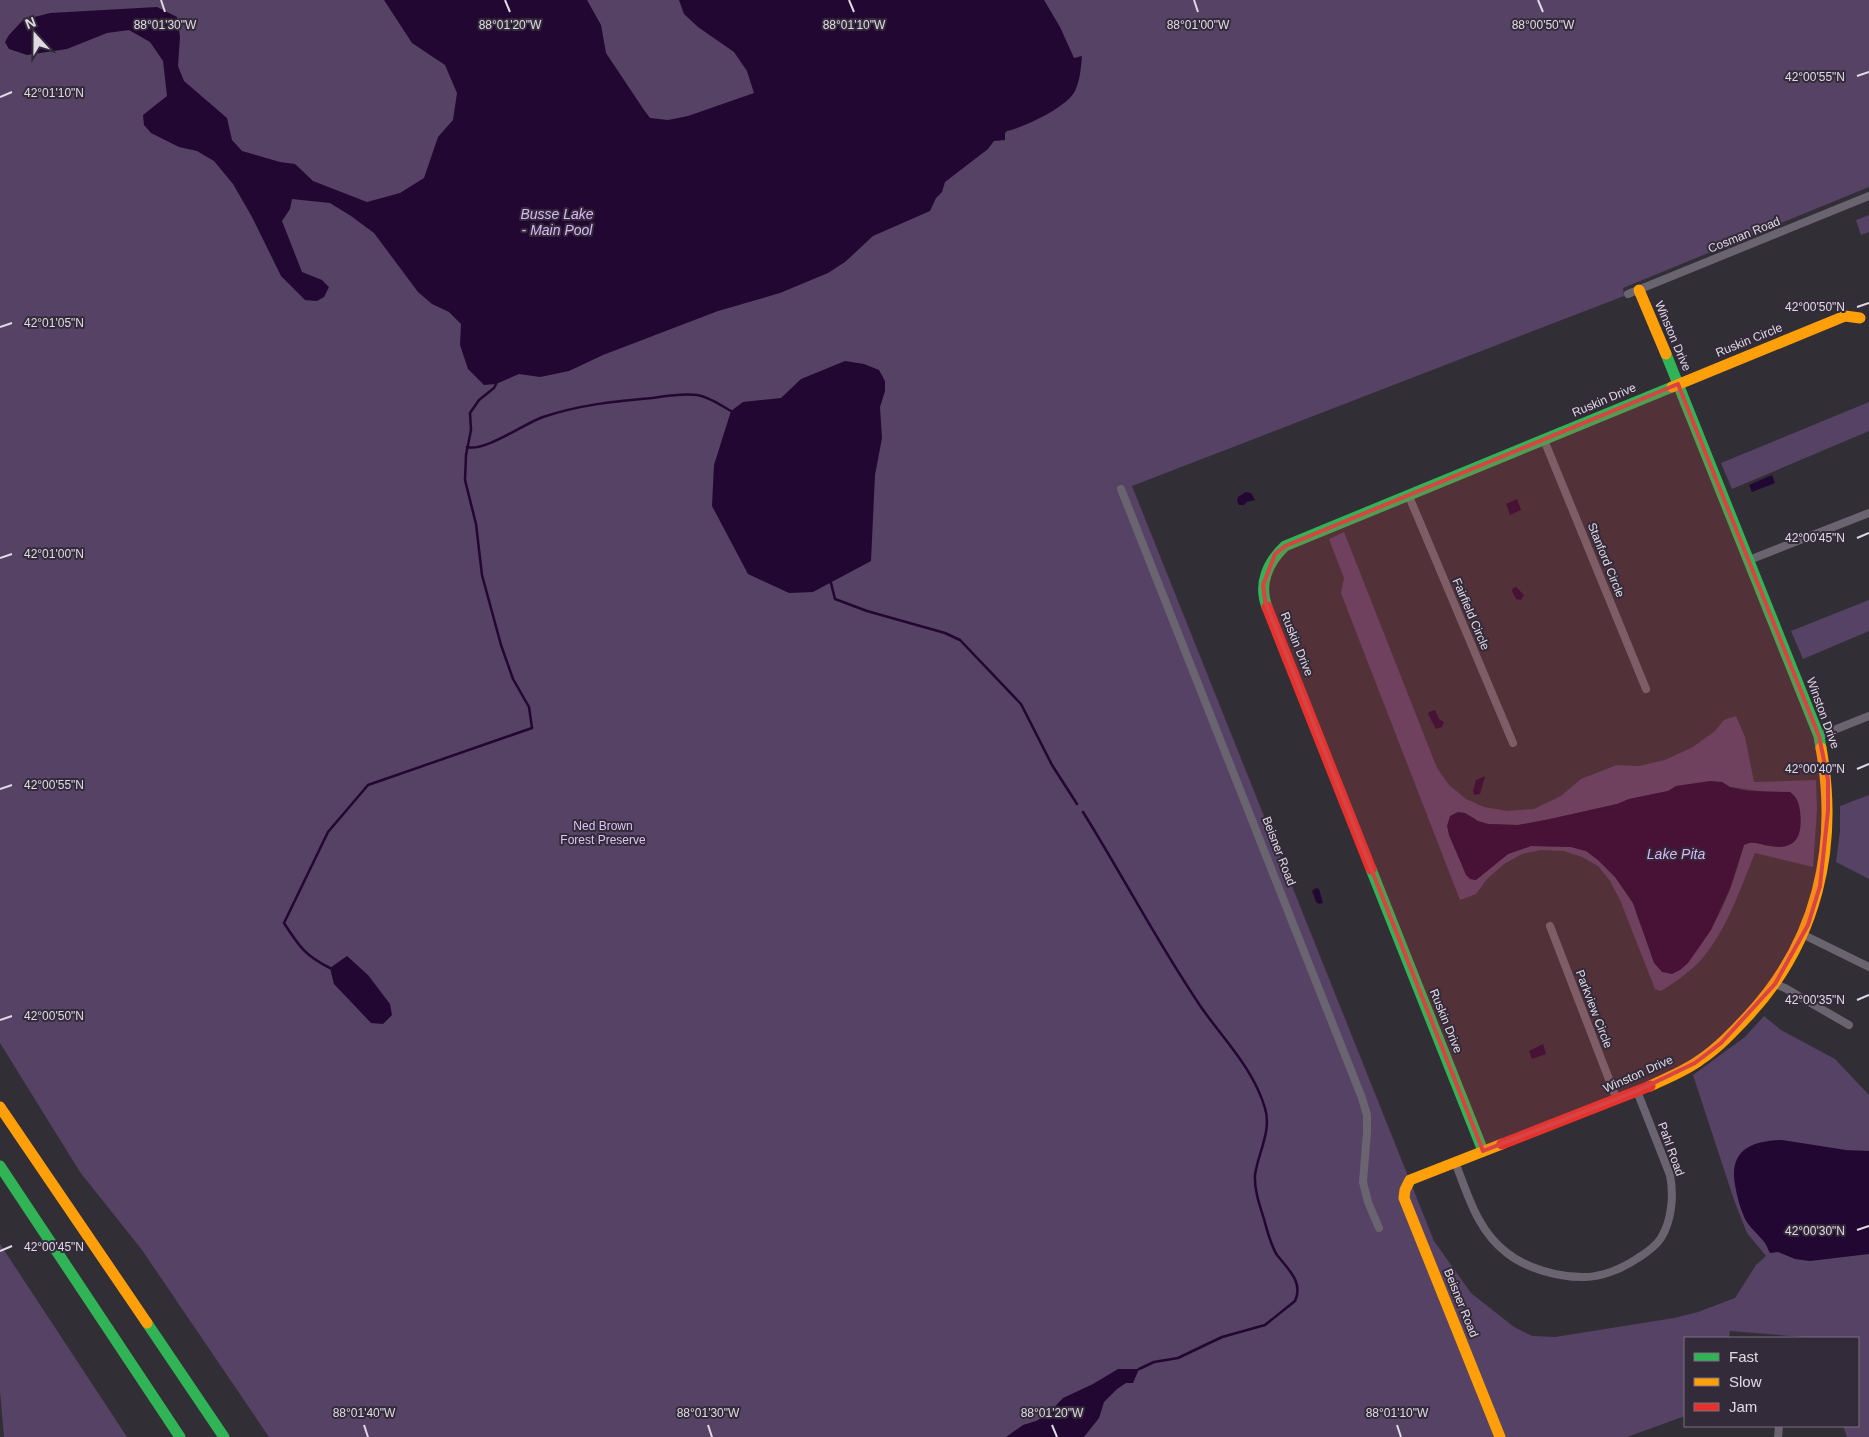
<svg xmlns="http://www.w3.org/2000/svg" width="1869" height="1437" font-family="Arial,sans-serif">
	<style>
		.green { fill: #554264; fill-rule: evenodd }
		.water { fill: #230733 }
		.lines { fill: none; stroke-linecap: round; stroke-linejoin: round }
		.stream { stroke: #230733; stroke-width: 2.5 }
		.street { stroke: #6a6470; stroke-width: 8 }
		.fast { stroke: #30b455; stroke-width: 11 }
		.slow { stroke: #ff9f0a; stroke-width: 11 }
		.jam { stroke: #e5322d; stroke-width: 11 }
		.marked { fill: #d84344; fill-opacity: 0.2; stroke: #d84344; stroke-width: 4; stroke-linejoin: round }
		.ticks { fill: none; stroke: #e0dae5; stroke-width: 2 }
		.labels { text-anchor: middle; stroke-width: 4; stroke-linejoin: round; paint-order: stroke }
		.street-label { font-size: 12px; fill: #e0dae5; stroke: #332a3a }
		.park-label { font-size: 12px; fill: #dec3f4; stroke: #332a3a }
		.water-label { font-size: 14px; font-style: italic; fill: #dbb6f7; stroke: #332a3a }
		.ticks-label { font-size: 12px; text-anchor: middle; fill: #e0dae5; stroke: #332a3a; stroke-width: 4; stroke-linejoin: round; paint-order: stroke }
	</style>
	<rect width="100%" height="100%" fill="#322e36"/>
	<!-- green -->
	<g class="green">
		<polygon points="0,0 1869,0 1869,187 1623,288 1624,296 1132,486 1434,1241 1471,1293 1514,1327 1532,1336 1555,1337 1674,1318 1698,1312 1735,1298 1756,1265 1766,1256 1747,1233 1734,1200 1693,1075 1745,1037 1764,1016 1781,1030 1835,1059 1869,1095 1869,1437 1847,1437 1843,1426 1858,1426 1858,1338 1816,1338 1730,1331 1729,1338 1685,1338 1685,1416 1627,1437 269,1437 142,1250 80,1172 0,1043"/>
		<polygon points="1869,215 1869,232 1861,235 1856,220"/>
		<polygon points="1869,402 1869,431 1732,489 1721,463"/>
		<path d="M 1344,532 L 1437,768 L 1449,785 L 1466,799 L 1484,807 L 1507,811 L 1534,809 L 1561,796 L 1581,779 L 1617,765 L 1639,766 L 1665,760 L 1693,747 L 1715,731 L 1724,720 L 1736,716 L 1745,737 L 1754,782 L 1816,780 L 1817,810 L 1813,867 L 1755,853 C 1740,889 1727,930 1701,960 C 1689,972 1676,982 1661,991 L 1655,989 L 1620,900 L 1610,881 L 1598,866 L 1582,857 L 1564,851 L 1541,850 L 1522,854 L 1504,864 L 1487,879 L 1476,894 L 1460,900 L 1341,593 L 1344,578 L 1329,539 ZM 1722,782 L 1730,787 L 1767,792 L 1771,846 L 1750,842 L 1744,845 C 1741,854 1739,863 1736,872 C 1726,906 1705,945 1680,970 L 1640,924 L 1633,903 L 1615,877 L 1598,860 L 1586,851 L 1571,847 L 1531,846 L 1508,854 L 1476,880 L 1470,879 L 1449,835 L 1465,813 L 1478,821 L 1488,824 L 1518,825 L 1550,819 L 1617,804 L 1629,799 L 1669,791 L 1676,786 Z"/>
		<polygon points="1869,600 1869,631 1803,659 1791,631"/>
		<polygon points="1869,795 1869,879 1836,862 1840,831 1840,806"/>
		<polygon points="0,1244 127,1437 4,1437 0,1391"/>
	</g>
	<!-- water -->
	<g class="water">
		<path d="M 384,0 L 587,0 L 601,25 L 606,53 L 644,110 L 650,118 L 668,120 L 688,116 L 754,93 L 747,71 L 734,52 L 698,27 L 684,14 L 679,0 L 1044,0 L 1060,27 L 1074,58 L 1082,56 C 1081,67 1080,81 1075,91 C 1067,107 1025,127 1007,131 L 1005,133 L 1005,140 L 994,141 L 988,149 L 945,182 L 942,192 L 936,198 L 930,211 L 873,236 L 845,262 L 828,273 L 780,293 L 718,311 L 603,355 L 569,371 L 540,377 L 519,374 L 496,384 L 484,385 L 468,369 L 460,345 L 461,324 L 449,312 L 432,304 L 418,292 L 374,233 L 351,216 L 330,203 L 292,199 L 290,209 L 282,221 L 302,272 L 322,280 L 329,287 L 324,297 L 317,301 L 305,300 L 281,276 L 252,217 L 233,184 L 214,161 L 197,151 L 179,147 L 151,133 L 144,125 L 143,115 L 167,96 L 163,61 L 150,42 L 129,30 L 107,33 L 67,49 L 27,55 L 9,49 L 5,42 L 9,35 L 23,20 L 50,13 L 157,7 L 177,17 L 180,37 L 178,66 L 184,81 L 227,118 L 232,140 L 242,151 L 280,162 L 295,164 L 313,181 L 367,202 L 400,193 L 424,178 L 438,137 L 453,120 L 457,93 L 445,65 L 412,43 Z"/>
		<polygon points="845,361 864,364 879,370 885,381 885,391 880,407 882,438 875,475 871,561 813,592 789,593 748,574 712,506 714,465 731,411 743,402 781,398 801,379"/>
		<polygon points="1772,475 1775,483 1752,492 1749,485"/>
		<polygon points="1246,492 1251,493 1255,500 1247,502 1244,505 1239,505 1237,501 1238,497"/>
		<polygon points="1517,499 1521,510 1510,515 1506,504"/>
		<polygon points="1516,587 1524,595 1521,600 1516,599 1512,591 1513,588"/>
		<polygon points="1435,710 1439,719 1444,722 1442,727 1436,729 1428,714 1429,712"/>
		<polygon points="1485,776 1480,794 1474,795 1473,791 1476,780"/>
		<path d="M 1710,781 L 1722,782 L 1730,787 L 1748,791 L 1790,792 C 1797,797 1799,803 1800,811 C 1803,835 1797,851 1770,846 C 1760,845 1754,840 1744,845 L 1730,888 L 1711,930 L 1688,963 L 1680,970 L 1672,974 L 1662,972 L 1654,963 L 1633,903 L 1615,877 L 1598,860 L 1586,851 L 1571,847 L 1531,846 L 1508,854 L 1476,880 L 1470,879 L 1466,875 L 1449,835 L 1447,826 L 1450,816 L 1458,812 L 1465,813 L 1478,821 L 1488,824 L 1518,825 L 1550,819 L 1617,804 L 1629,799 L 1668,791 L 1676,786 Z"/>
		<polygon points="1316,888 1319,889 1323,903 1319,904 1316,902 1312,891"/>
		<polygon points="347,956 368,975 390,1004 392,1015 383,1024 371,1023 334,984 330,968"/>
		<polygon points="1543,1044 1546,1054 1532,1059 1529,1051"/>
		<path d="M 1782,1140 L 1846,1150 L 1869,1151 L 1869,1254 L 1810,1261 L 1795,1259 L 1778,1252 L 1770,1253 C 1768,1250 1767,1246 1765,1243 C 1758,1234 1750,1228 1745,1219 C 1740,1208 1737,1197 1735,1185 C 1729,1150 1751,1141 1782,1140 Z"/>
		<polygon points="1118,1369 1139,1369 1133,1383 1126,1383 1117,1389 1104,1402 1099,1418 1084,1437 1006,1437 1023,1425 1036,1421 1047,1415 1063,1398 1093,1384"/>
	</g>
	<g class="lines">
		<!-- stream -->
		<g class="stream">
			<path d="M 467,447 C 485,452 525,423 543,417 C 579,405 615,401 652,398 C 666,396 682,393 697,395 C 710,397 720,405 731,411"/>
			<polyline points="831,583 835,599 867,611 945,633 960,640 1021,704 1052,765 1077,804"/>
			<path d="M 1083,812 C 1123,876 1158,944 1201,1007 C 1224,1040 1253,1068 1265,1108 C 1272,1131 1258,1153 1255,1175 C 1254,1190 1260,1206 1264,1219 C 1267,1230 1271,1246 1277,1255 C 1287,1268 1304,1282 1295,1301 L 1265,1325 L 1222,1337 L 1178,1358 L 1154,1362 L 1139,1369"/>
			<path d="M 330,968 C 305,956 299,946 284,923 L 328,832 L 368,785 L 532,728 L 529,707 L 513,679 L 501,645 L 482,575 L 476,524 L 465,480 L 466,455 L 471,430 L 470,413 L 479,400 L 494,388 L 496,384"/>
		</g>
		<!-- street -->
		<g class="street">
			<polyline points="1628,294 1869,196"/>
			<polyline points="1544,440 1646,689"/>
			<polyline points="1121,489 1362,1098 1367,1115 1367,1132 1363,1182 1368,1202 1379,1228"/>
			<polyline points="1408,494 1513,743"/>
			<polyline points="1749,560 1869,513"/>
			<polyline points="1819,736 1869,716"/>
			<polyline points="1550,926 1617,1100"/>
			<polyline points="1804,935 1869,967"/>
			<polyline points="1775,984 1785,988 1849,1025"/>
			<path d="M 1455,1162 C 1468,1195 1477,1230 1507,1253 C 1526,1268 1557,1277 1582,1277 C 1601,1278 1623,1268 1638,1258 C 1646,1253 1656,1246 1661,1238 C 1672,1220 1674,1195 1670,1175 L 1637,1091"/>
			<polyline points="1778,1437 1779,1426"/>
		</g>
		<!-- fast -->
		<g class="fast">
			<polyline points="1666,354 1819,736 1821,748"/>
			<path d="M 1267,607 C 1258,584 1268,562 1285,546 L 1672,387"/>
			<polyline points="1371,869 1483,1151"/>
			<polyline points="0,1166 180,1437"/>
			<polyline points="147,1323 224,1437"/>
		</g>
		<!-- slow -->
		<g class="slow">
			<polyline points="1639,290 1666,354"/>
			<polyline points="1672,387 1845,316 1860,318"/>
			<path d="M 1650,1086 C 1667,1078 1685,1071 1700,1060 C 1718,1048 1733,1032 1748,1016 C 1817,942 1839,847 1821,748"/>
			<polyline points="0,1107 147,1323"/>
			<polyline points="1500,1437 1404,1198 1405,1190 1410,1180 1502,1144"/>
		</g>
		<!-- jam -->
		<g class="jam">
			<polyline points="1267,607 1371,869"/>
			<polyline points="1502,1144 1650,1086"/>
		</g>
	</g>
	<!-- marked area -->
	<path class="marked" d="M 1678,384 L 1819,736 L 1828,780 L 1828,811 L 1820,886 L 1808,925 L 1775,984 L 1721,1043 L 1695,1063 L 1637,1091 L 1483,1151 L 1265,601 L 1263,585 L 1275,554 L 1285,546 Z"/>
	<!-- ticks -->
	<path class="ticks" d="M 161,0 L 165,12M 505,0 L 510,12M 849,0 L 854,12M 1194,0 L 1198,12M 1538,0 L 1543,12M 1857,76 L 1869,72M 0,97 L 12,92M 1857,307 L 1869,303M 0,327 L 12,323M 1857,538 L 1869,533M 0,558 L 12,554M 1857,769 L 1869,764M 0,789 L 12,785M 1857,1000 L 1869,995M 0,1020 L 12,1016M 1857,1230 L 1869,1226M 0,1251 L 12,1246M 364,1425 L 368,1437M 708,1425 L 712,1437M 1052,1425 L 1057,1437M 1397,1425 L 1401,1437"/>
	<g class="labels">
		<!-- street labels -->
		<g class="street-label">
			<text transform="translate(1744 235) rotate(-22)" y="4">Cosman Road</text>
			<text transform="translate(1673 336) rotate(67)" y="4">Winston Drive</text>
			<text transform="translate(1749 340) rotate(-22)" y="4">Ruskin Circle</text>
			<text transform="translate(1604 400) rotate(-23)" y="4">Ruskin Drive</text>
			<text transform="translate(1606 560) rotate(68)" y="4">Stanford Circle</text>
			<text transform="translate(1471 614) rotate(67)" y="4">Fairfield Circle</text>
			<text transform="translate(1297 644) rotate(68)" y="4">Ruskin Drive</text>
			<text transform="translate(1823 713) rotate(70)" y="4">Winston Drive</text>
			<text transform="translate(1279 851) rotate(69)" y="4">Beisner Road</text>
			<text transform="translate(1594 1009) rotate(69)" y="4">Parkview Circle</text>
			<text transform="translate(1446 1021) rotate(68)" y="4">Ruskin Drive</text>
			<text transform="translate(1638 1074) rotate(-24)" y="4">Winston Drive</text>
			<text transform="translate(1671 1149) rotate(70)" y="4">Pahl Road</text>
			<text transform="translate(1461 1303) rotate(68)" y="4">Beisner Road</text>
		</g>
		<!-- park labels -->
		<g class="park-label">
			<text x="603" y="830">Ned Brown<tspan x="603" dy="14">Forest Preserve</tspan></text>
		</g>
		<!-- water labels -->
		<g class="water-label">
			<text x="557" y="219">Busse Lake<tspan x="557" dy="16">- Main Pool</tspan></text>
			<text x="1676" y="859">Lake Pita</text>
		</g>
	</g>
	<g class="ticks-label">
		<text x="165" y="29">88°01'30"W</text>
		<text x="510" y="29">88°01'20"W</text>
		<text x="854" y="29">88°01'10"W</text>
		<text x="1198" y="29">88°01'00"W</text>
		<text x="1543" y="29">88°00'50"W</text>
		<text x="1815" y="81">42°00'55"N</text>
		<text x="54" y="97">42°01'10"N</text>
		<text x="1815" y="311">42°00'50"N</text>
		<text x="54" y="327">42°01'05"N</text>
		<text x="1815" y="542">42°00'45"N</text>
		<text x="54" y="558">42°01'00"N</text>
		<text x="1815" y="773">42°00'40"N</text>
		<text x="54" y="789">42°00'55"N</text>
		<text x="1815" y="1004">42°00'35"N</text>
		<text x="54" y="1020">42°00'50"N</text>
		<text x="1815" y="1235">42°00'30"N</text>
		<text x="54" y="1251">42°00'45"N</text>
		<text x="364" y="1417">88°01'40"W</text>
		<text x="708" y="1417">88°01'30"W</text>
		<text x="1052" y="1417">88°01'20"W</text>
		<text x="1397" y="1417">88°01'10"W</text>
	</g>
	<!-- legend -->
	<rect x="1684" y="1337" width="175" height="90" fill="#332a3a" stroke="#78707e"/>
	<rect x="1694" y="1353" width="25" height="8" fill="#30b455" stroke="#78707e"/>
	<text x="1729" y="1362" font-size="15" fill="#e0dae5">Fast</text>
	<rect x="1694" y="1378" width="25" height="8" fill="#ff9f0a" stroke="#78707e"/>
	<text x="1729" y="1387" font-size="15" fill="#e0dae5">Slow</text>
	<rect x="1694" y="1403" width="25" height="8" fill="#e5322d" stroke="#78707e"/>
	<text x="1729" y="1412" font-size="15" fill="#e0dae5">Jam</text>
	<!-- north arrow -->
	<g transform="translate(35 35) rotate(339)" stroke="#332a3a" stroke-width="4" paint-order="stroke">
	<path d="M0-4L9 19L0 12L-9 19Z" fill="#e0dae5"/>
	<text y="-8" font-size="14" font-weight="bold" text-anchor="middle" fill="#e0dae5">N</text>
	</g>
</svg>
